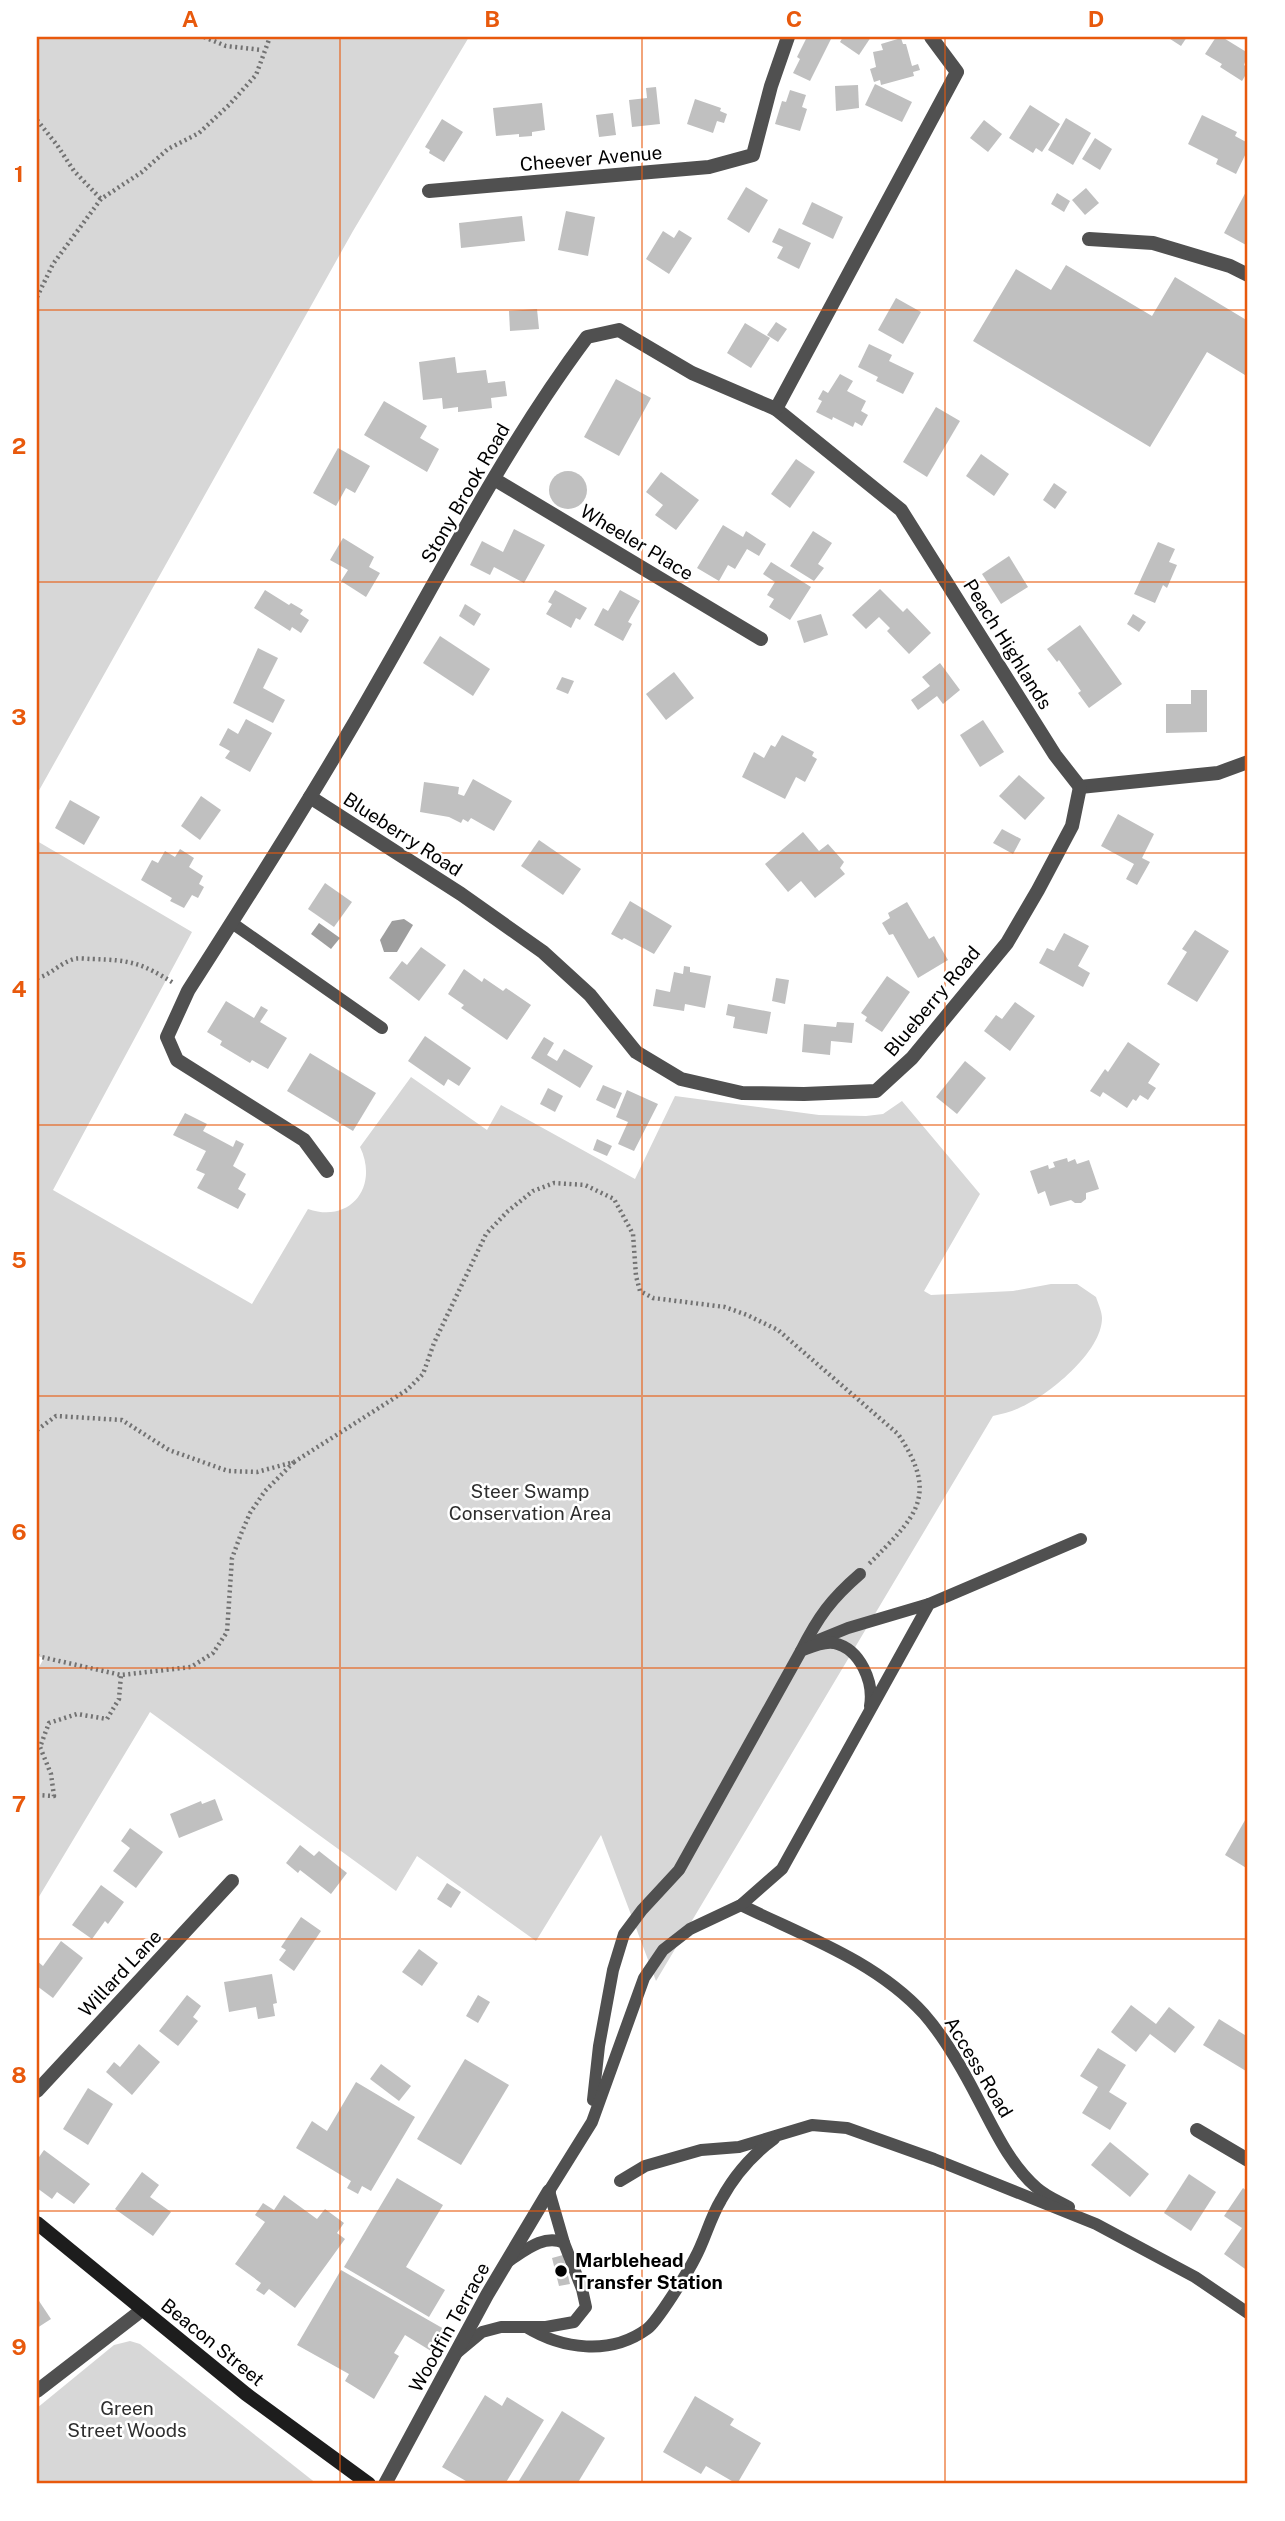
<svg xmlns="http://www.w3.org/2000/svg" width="1285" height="2521" font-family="'Public Sans',sans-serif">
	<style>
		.green { fill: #d7d7d7 }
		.water { fill: #9e9e9e }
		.building { fill: #c0c0c0 }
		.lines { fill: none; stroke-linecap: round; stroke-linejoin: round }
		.path { stroke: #727272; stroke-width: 4.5; stroke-dasharray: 2 3.5; stroke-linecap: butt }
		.lane { stroke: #505050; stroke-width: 12 }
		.street { stroke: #505050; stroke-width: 14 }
		.secondary { stroke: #1d1d1d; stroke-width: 14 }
		.grid { fill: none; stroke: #e8590c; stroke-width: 2; stroke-opacity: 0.55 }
		.poi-dot { fill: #000; stroke: #fff; stroke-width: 2.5 }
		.labels { text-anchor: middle; stroke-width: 5; stroke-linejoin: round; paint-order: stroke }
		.street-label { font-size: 19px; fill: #000; stroke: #fff }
		.park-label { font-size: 19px; fill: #2e2e2e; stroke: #fff }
		.poi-label { font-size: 19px; font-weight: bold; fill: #000; stroke: #fff; text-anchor: start }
		.neatline { fill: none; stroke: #e8590c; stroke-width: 2.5 }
		.grid-label { font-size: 23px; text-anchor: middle; font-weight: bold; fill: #e8590c }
	</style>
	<rect width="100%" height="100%" fill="#fff"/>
	<!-- green -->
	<g class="green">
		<polygon points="37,37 469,37 353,231 37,794"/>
		<path d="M 37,841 L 192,932 L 53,1190 L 252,1304 L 308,1209 C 351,1224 379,1186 360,1147 L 411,1077 L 487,1130 L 501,1105 L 635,1179 L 675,1096 L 819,1115 L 866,1116 L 883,1114 L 902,1101 L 980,1194 L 924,1291 L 931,1295 L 1013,1291 L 1051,1284 L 1077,1284 L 1096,1297 C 1098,1303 1102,1312 1102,1318 C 1102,1352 1048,1396 1019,1408 C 1011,1412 1001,1414 993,1416 L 656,1981 L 601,1835 L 536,1941 L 417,1856 L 396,1891 L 150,1712 L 37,1900 L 37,1671 L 44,1658 L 37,1656 Z"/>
		<polygon points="130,2341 140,2344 317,2484 37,2484 37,2408 114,2345"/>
	</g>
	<!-- water -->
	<g class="water">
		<polygon points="404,919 413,925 397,952 384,952 380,940 392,921"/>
		<polygon points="319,923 340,938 331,949 311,934"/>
	</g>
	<!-- building -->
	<g class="building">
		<polygon points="807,37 831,39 810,81 793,73 800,59 797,57"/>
		<polygon points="843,37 871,37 859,55 840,42"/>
		<polygon points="1167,37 1187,37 1181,46"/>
		<polygon points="1216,37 1222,37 1248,53 1244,65 1248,68 1248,71 1242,81 1220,67 1222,64 1205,54"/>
		<polygon points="901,38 903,44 906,44 912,66 918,64 920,70 913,72 914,76 881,85 880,80 874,82 870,69 876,67 873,52 883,50 881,44"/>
		<polygon points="875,84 912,102 902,122 865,105"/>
		<polygon points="858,85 859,108 836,111 835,86"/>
		<polygon points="656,87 660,124 632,127 629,100 647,98 646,88"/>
		<polygon points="790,90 806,95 802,107 807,109 800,131 775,124 782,101 786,102"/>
		<polygon points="695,99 721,108 720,111 727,114 724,123 717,121 713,133 687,124"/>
		<polygon points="542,103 545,130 532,132 532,136 519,137 519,134 496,136 493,108"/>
		<polygon points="1030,105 1060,124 1042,152 1036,148 1033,153 1009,138"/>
		<polygon points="613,113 616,135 599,137 596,115"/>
		<polygon points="1202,115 1237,132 1235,136 1248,143 1248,149 1236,174 1216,164 1218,159 1188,144"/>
		<polygon points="1066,118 1091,133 1073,165 1048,150"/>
		<polygon points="442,119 463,132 444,162 429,153 430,150 425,147"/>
		<polygon points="984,120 1002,134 988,152 970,138"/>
		<polygon points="1095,138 1112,149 1100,170 1082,159"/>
		<polygon points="746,187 768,200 749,233 727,219"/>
		<polygon points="1086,188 1099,203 1085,215 1072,200"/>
		<polygon points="1248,188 1248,246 1224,233"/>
		<polygon points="1057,193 1070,201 1064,212 1051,204"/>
		<polygon points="812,202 843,217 833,239 802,224"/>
		<polygon points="566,211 595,217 588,256 558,250"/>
		<polygon points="522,216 525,241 461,248 459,223"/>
		<polygon points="779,228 811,243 799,269 777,258 783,247 772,242"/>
		<polygon points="679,230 692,238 669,274 646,259 663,231 674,238"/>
		<polygon points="1066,265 1152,316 1175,277 1248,321 1248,369 1245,375 1207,352 1150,447 973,341 1016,269 1051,290"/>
		<polygon points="896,298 921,312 903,344 878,330"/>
		<polygon points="537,309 539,329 510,331 509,311"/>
		<polygon points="776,322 787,329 778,342 767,335"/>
		<polygon points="745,323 770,338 751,368 727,353"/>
		<polygon points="869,344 892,355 889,361 914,373 903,394 876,381 878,377 858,367"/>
		<polygon points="455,357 457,373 486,370 488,383 505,381 507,396 491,398 492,408 458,412 458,407 443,409 442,398 423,400 419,362"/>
		<polygon points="840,374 853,381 847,391 866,401 861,411 868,415 862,426 855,422 853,427 833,417 832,420 816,412 822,401 818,399 823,390 828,393"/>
		<polygon points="616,379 651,398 619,456 584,437"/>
		<polygon points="384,401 427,426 420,438 439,449 427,472 364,435"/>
		<polygon points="936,407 960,421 927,477 903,462"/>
		<polygon points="338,448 370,466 355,493 346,488 336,506 313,493"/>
		<polygon points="981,454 1009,474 994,496 966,476"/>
		<polygon points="796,459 815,472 790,508 771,494"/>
		<circle cx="568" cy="490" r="19"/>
		<polygon points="661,472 699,500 676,530 655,515 663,505 646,492"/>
		<polygon points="1054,483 1067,492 1055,509 1043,500"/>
		<polygon points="723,525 743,537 746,531 766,544 759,556 747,549 735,569 728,565 719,581 697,568"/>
		<polygon points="514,529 545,545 524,583 494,567 490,575 470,565 482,541 503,552"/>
		<polygon points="813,531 832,543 818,564 824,568 814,581 790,566"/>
		<polygon points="343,538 374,557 369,567 380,573 366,597 341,581 348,570 330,560"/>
		<polygon points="1158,542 1175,549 1169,562 1177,565 1167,588 1163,585 1155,603 1134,594"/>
		<polygon points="1009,556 1028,587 1001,604 982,574"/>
		<polygon points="771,562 811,587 790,620 769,607 774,599 767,595 775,582 763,574"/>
		<polygon points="880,589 903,612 907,608 931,633 909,654 887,631 890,628 879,617 866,629 852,615"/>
		<polygon points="265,590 289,605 291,603 303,610 300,614 309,620 301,633 292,627 290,631 254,608"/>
		<polygon points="555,590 587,608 580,620 576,618 571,628 546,614 552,604 548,602"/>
		<polygon points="620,590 640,601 628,622 632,624 623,641 594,625 603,608 608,611"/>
		<polygon points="465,604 481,614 474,626 459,616"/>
		<polygon points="821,614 828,635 804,643 797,621"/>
		<polygon points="1133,614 1146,622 1139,632 1127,624"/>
		<polygon points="1080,625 1122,684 1089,708 1078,693 1081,691 1059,660 1057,662 1047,649"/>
		<polygon points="440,636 490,669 473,696 423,663"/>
		<polygon points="258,648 278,658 263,688 285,700 273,723 233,703"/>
		<polygon points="940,663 960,690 943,704 937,696 918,710 911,700 930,686 922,677"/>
		<polygon points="674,672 694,698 666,720 646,694"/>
		<polygon points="562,677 574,681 568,694 556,689"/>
		<polygon points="1191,690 1207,690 1207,732 1166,733 1166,704 1191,704"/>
		<polygon points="246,719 272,733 250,772 225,758 230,751 219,745 228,728 238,734"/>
		<polygon points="983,720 1004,752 980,767 960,735"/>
		<polygon points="782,735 814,752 812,756 817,759 805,782 796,777 785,799 742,777 754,752 764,758 771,745 775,747"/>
		<polygon points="1019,775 1045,798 1025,820 999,796"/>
		<polygon points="473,779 512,801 494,831 471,818 468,822 463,819 461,823 449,817 420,812 424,782 459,787 458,794 464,796"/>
		<polygon points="201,796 221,810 200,840 181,826"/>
		<polygon points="70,800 100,817 84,845 55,828"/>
		<polygon points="1118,814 1154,834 1142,858 1150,862 1137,885 1126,879 1134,864 1101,846"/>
		<polygon points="1002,829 1021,839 1013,854 993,843"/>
		<polygon points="803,832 819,851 828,844 844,862 840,868 845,874 815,898 801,881 788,892 765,864"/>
		<polygon points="539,840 581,869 563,895 521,866"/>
		<polygon points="180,849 194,858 189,867 203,876 199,884 204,887 198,898 192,895 184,908 170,901 172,898 141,880 152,860 158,863 165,851 175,857"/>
		<polygon points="325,883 352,902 334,927 308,909"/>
		<polygon points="630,901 672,926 654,954 624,938 622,940 611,934"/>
		<polygon points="907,902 929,939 934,936 948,960 918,978 893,934 889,935 882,923 890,918 888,913"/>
		<polygon points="1195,930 1229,951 1197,1002 1167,984 1187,952 1182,949"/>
		<polygon points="1064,933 1089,946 1078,966 1090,973 1083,987 1039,963 1047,948 1054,951"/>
		<polygon points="421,947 446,965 419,1001 389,978 402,961 407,965"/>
		<polygon points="684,966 690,967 690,972 711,976 705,1008 685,1004 684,1011 653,1006 656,989 670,992 674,972 683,974"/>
		<polygon points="464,969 482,982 484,978 503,991 506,988 531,1005 507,1040 461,1008 464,1005 448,994"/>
		<polygon points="887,976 910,992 882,1032 865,1021 867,1017 861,1013"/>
		<polygon points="776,978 789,980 785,1004 772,1001"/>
		<polygon points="226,1001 254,1018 261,1006 268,1010 260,1022 287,1038 268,1069 252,1060 250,1063 220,1045 222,1041 207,1032"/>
		<polygon points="1015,1002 1035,1016 1010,1051 984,1031 996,1015 1002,1019"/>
		<polygon points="728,1004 771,1012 767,1034 733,1028 735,1017 726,1015"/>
		<polygon points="837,1022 854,1023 852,1043 831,1041 830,1055 802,1052 804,1024 836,1027"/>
		<polygon points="425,1036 471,1068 459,1086 448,1079 444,1086 408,1061"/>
		<polygon points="544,1037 554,1043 547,1055 557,1061 564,1049 593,1066 580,1088 531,1058"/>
		<polygon points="1128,1042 1160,1064 1148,1083 1156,1088 1148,1100 1140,1095 1136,1101 1133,1099 1127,1108 1103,1092 1100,1097 1090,1091 1105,1069 1108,1072"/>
		<polygon points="310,1053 376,1093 353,1131 287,1091"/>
		<polygon points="965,1061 986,1078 957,1114 936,1097"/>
		<polygon points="603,1085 622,1093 615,1109 596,1100"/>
		<polygon points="548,1088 563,1096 555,1112 540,1104"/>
		<polygon points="627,1090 658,1104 634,1151 618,1144 628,1122 616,1117"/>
		<polygon points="185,1113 207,1124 203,1131 233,1147 236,1140 244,1144 233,1166 246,1174 238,1189 246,1194 238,1209 197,1188 205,1174 196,1170 206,1151 173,1135"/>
		<polygon points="597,1139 612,1146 607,1156 593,1150"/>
		<polygon points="1067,1158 1068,1162 1075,1159 1077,1164 1089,1160 1099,1189 1086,1193 1086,1199 1081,1203 1075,1203 1071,1200 1050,1206 1045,1191 1038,1194 1030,1171 1048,1165 1049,1169 1055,1167 1053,1162"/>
		<polygon points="215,1799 223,1820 179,1838 170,1814 201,1801 202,1804"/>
		<polygon points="1248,1815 1248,1869 1225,1855"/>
		<polygon points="130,1828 163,1852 136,1888 113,1871 130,1848 121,1841"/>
		<polygon points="300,1845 314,1856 319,1851 347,1873 331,1894 300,1870 298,1873 286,1863"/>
		<polygon points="447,1883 461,1892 451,1908 437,1899"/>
		<polygon points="101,1885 124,1902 108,1924 105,1921 92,1939 72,1925"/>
		<polygon points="301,1917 321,1931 294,1971 279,1960 286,1950 281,1947"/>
		<polygon points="61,1941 83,1958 53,1998 37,1986 37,1961 43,1966"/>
		<polygon points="419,1949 438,1963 422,1986 402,1972"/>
		<polygon points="272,1974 277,2003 273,2004 275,2016 258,2019 256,2007 229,2012 224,1982"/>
		<polygon points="187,1995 201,2006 193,2017 198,2021 178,2046 159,2031"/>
		<polygon points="478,1995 490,2002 478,2023 466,2016"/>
		<polygon points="1131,2005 1156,2024 1169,2007 1195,2027 1175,2053 1150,2034 1136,2052 1111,2032"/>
		<polygon points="1219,2019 1248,2037 1248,2067 1246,2071 1203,2045"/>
		<polygon points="139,2044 160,2062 132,2095 106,2072 114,2062 120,2067"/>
		<polygon points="1098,2048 1126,2065 1109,2092 1127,2103 1110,2130 1082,2113 1098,2087 1080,2076"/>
		<polygon points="465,2059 509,2085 461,2165 417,2139"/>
		<polygon points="381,2064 411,2086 399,2101 370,2079"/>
		<polygon points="356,2082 415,2117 371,2191 362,2186 358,2194 347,2188 351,2181 296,2148 312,2121 327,2131"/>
		<polygon points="88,2088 113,2104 88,2145 63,2129"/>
		<polygon points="1110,2142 1149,2174 1130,2197 1091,2165"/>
		<polygon points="44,2150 90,2184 74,2204 57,2192 52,2199 37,2188 37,2160"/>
		<polygon points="142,2172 159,2185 150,2197 171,2212 153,2236 115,2209"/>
		<polygon points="1189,2174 1216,2192 1191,2231 1164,2213"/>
		<polygon points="397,2178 443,2205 406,2267 445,2290 429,2317 344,2267"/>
		<polygon points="1243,2188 1248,2192 1248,2271 1224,2254 1242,2228 1224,2216"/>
		<polygon points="284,2195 317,2219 325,2209 344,2223 337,2233 345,2239 295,2308 269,2289 264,2295 256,2290 261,2283 235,2264 265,2222 255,2215 263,2203 274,2210"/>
		<polygon points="563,2255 570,2284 559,2286 552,2258"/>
		<polygon points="341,2270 444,2329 431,2351 405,2335 394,2353 399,2356 374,2399 345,2381 349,2374 297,2345"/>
		<polygon points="37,2298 51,2319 37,2328"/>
		<polygon points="485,2395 502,2406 507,2397 544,2420 505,2484 471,2484 442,2467"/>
		<polygon points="695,2396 734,2419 730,2425 761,2443 737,2484 706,2466 701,2474 663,2452"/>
		<polygon points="562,2411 605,2438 577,2484 517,2484"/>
	</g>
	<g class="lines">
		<!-- path -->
		<g class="path">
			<polyline points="204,37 226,46 262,50"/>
			<polyline points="37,120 57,145 74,171 101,199"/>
			<polyline points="37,297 53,264 101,199 142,172 168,149 199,133 229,105 256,75 270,37"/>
			<path d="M 37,978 C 50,975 58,965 71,960 C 77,957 86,959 92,959 C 131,960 142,963 175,984"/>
			<path d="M 37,1430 L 56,1416 L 122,1420 L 169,1450 L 228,1471 L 257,1472 L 294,1462 L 407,1390 L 423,1374 L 434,1343 L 486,1234 L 508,1211 L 533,1191 L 554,1183 L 585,1185 L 614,1199 L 633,1234 L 636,1276 L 640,1291 L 653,1298 L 725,1307 L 747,1315 L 778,1330 L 898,1434 C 941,1497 914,1518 869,1564"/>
			<polyline points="37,1656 121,1675 191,1667 213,1653 227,1632 232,1558 241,1534 250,1513 265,1491 294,1462"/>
			<polyline points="37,1795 54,1796 51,1774 40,1747 49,1723 77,1714 107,1719 119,1699 121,1675"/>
		</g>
		<!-- lane -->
		<g class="lane">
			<polyline points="232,923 382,1028"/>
			<polyline points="816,1641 848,1628 929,1604"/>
			<path d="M 801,1651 C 818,1617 831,1599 860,1574"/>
			<path d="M 741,1905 C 804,1936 876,1961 924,2014 C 946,2039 963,2070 978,2099 C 994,2129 1010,2165 1037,2188 C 1046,2196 1058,2201 1069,2207"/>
			<path d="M 593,2100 L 599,2046 L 613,1970 L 624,1934 L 642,1910 L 679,1870 L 801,1651 C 811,1647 823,1641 834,1643 C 861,1649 874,1683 870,1706"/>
			<polyline points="620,2181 645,2166 701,2150 739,2147 812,2125 847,2128 934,2159 1096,2224 1195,2277 1248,2313"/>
			<polyline points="564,2243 549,2191 592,2122 644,1978 663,1950 690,1929 741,1905 782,1869 929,1604 1081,1539"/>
			<path d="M 526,2327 C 562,2349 610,2356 647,2329 C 657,2322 688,2272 695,2258 C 705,2240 710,2218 721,2200 C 734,2176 752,2155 774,2139"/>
			<path d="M 458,2352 L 482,2332 L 501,2327 L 546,2327 L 574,2322 L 586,2307 L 582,2289 L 564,2243 C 544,2233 523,2252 507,2262"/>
		</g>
		<!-- street -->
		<g class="street">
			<polyline points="429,191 709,167 753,155 771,86 788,37"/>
			<polyline points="1089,239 1153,243 1230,266 1248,275"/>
			<polyline points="776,409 901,510 1055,755 1080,787 1218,773 1248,762"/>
			<polyline points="494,479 761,639"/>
			<polyline points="310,797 461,894 543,952 590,995 636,1052 681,1079 742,1093 804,1094 876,1091 912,1058 1007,943 1038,890 1072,826 1080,787"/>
			<path d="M 327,1171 L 304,1140 L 177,1060 L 167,1037 L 188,991 C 253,889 319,786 379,680 C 446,564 507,444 587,337 L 619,330 L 692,373 L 776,409 L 957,72 L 931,37"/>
			<polyline points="37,2091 232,1881"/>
			<polyline points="1197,2130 1248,2160"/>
			<polyline points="37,2391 142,2310"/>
			<polyline points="385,2484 487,2295 549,2191"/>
		</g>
		<!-- secondary -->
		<polyline class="secondary" points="37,2223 246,2394 369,2484"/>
	</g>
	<!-- grid -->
	<path class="grid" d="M 340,37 L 340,2484M 642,37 L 642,2484M 945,37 L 945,2484M 37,310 L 1248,310M 37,582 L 1248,582M 37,853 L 1248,853M 37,1125 L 1248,1125M 37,1396 L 1248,1396M 37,1668 L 1248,1668M 37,1939 L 1248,1939M 37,2211 L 1248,2211"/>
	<!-- markers -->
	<circle class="poi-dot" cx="561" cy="2271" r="7"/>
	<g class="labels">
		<!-- street labels -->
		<g class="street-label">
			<text transform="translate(591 158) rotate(-5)" y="7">Cheever Avenue</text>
			<text transform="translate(465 493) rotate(-60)" y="7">Stony Brook Road</text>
			<text transform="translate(637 542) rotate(31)" y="7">Wheeler Place</text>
			<text transform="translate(1008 644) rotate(58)" y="7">Peach Highlands</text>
			<text transform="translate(403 834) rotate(33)" y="7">Blueberry Road</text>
			<text transform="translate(932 1001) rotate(-50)" y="7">Blueberry Road</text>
			<text transform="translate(120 1973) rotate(-47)" y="7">Willard Lane</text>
			<text transform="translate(979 2067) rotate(59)" y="7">Access Road</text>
			<text transform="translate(449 2327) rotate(-61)" y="7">Woodfin Terrace</text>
			<text transform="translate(213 2342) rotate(39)" y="7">Beacon Street</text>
		</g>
		<!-- park labels -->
		<g class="park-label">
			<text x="530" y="1498">Steer Swamp<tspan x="530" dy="22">Conservation Area</tspan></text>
			<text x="127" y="2415">Green<tspan x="127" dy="22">Street Woods</tspan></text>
		</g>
		<!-- poi labels -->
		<g class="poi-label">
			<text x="575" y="2267">Marblehead<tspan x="575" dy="22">Transfer Station</tspan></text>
		</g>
	</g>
	<!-- border -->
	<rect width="1285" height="2521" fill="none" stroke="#ffffff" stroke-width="77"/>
	<rect x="38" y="38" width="1208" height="2444" class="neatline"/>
	<g class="grid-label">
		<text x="190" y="27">A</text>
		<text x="492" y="27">B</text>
		<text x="794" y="27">C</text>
		<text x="1096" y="27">D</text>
		<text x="19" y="182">1</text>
		<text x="19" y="454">2</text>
		<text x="19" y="725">3</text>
		<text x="19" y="997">4</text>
		<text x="19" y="1268">5</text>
		<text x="19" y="1540">6</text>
		<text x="19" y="1812">7</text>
		<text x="19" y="2083">8</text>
		<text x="19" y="2355">9</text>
	</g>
</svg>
